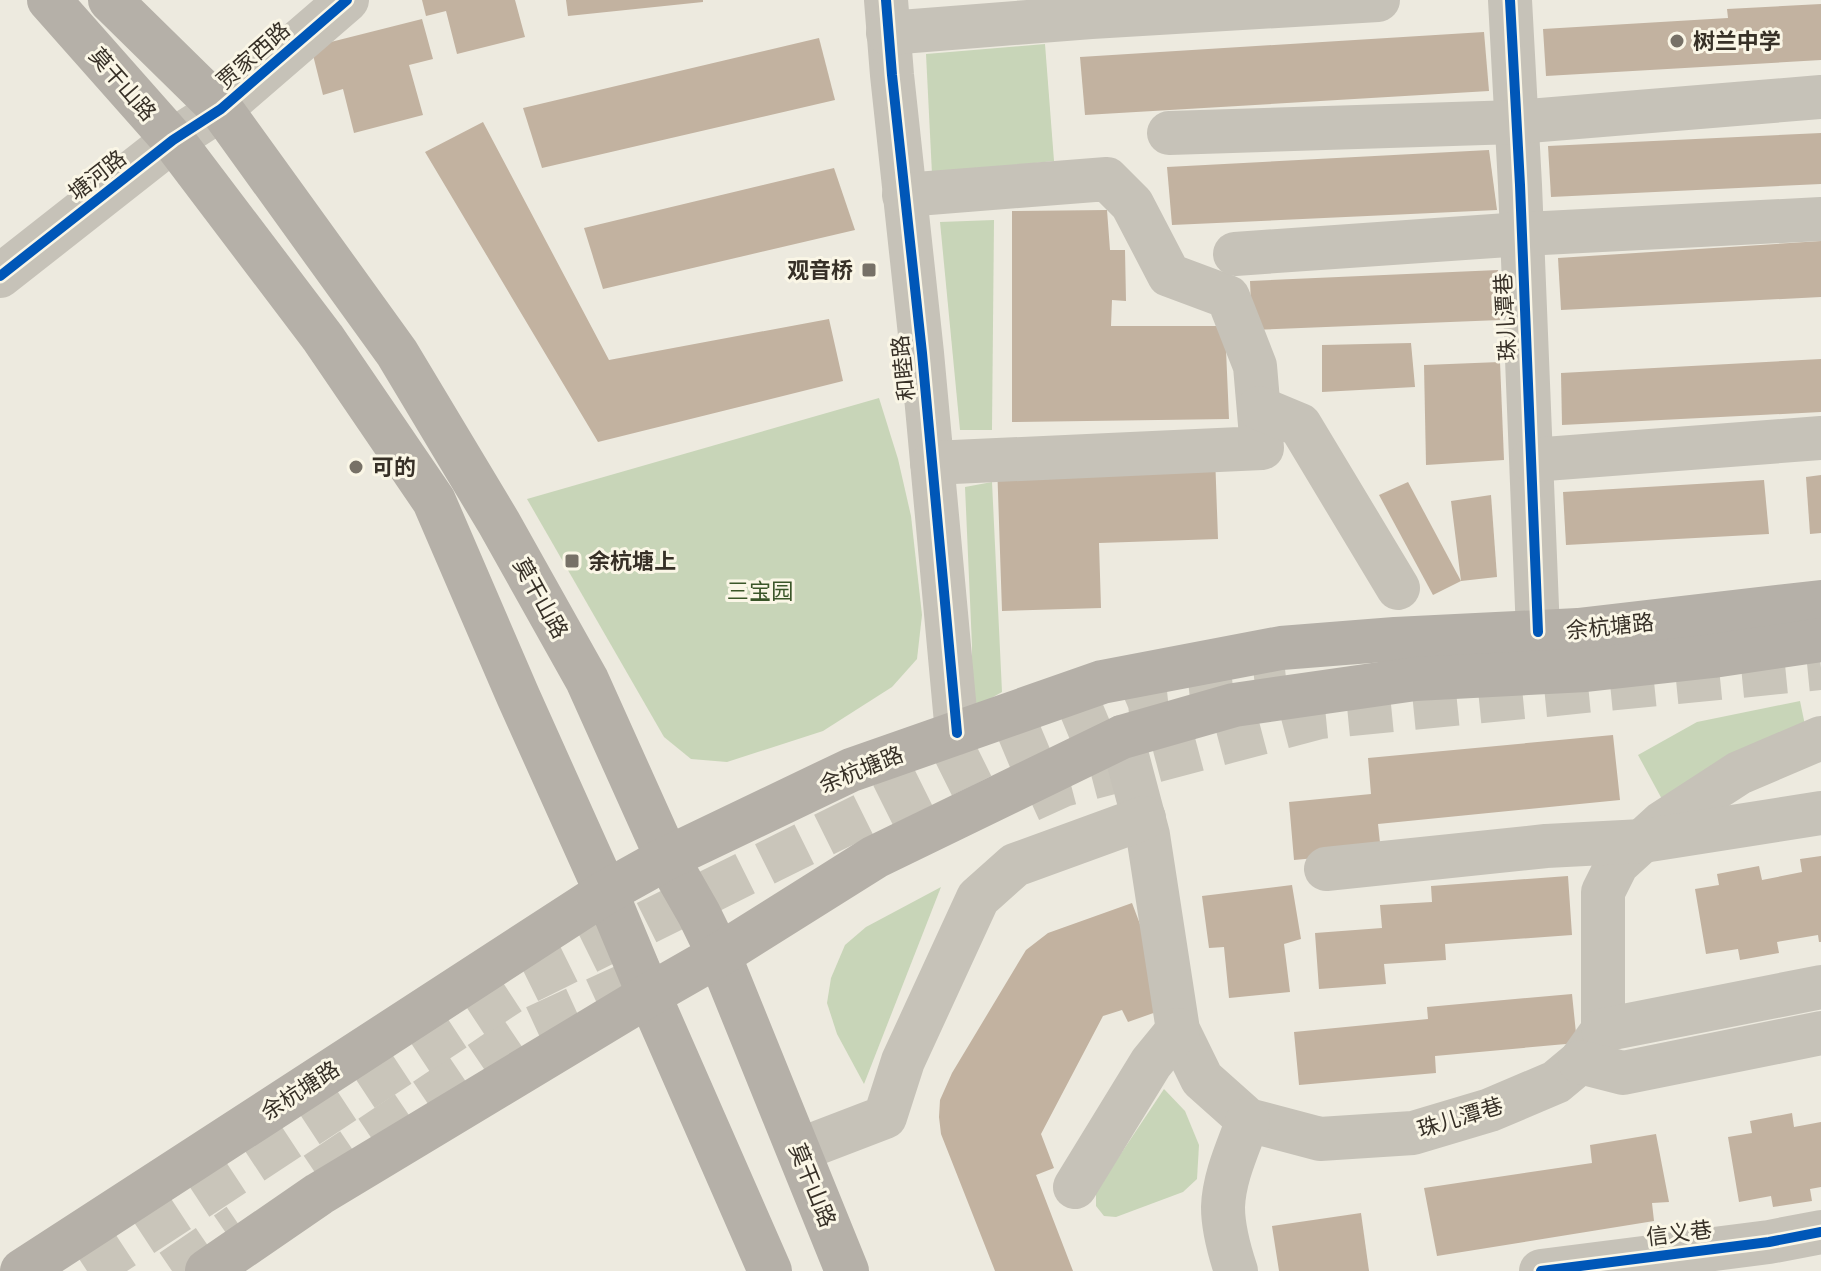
<svg xmlns="http://www.w3.org/2000/svg" width="1821" height="1271" font-family="'Noto Sans','Noto Sans SC',sans-serif">
	<style>
		.green { fill: #c8d5b8 }
		.building { fill: #c2b2a0 }
		.lines { fill: none; stroke-linecap: round; stroke-linejoin: round }
		.major-tunnel { stroke: #c9c5ba; stroke-width: 44; stroke-dasharray: 44 22; stroke-linecap: butt }
		.minor { stroke: #c6c2b8; stroke-width: 44 }
		.major { stroke: #b5b0a8; stroke-width: 44 }
		.cycleway-casing { stroke: #faf6e6; stroke-width: 15 }
		.cycleway { stroke: #0057b8; stroke-width: 10 }
		.poi-dot { fill: #777167; stroke: #faf6e6; stroke-width: 3 }
		.labels { text-anchor: middle; stroke-width: 6; stroke-linejoin: round; paint-order: stroke }
		.poi-label { font-size: 22px; font-weight: bold; fill: #373027; stroke: #faf6e6; text-anchor: start }
		.street-label { font-size: 22px; fill: #373027; stroke: #faf6e6 }
		.park-label { font-size: 22px; fill: #3a5629; stroke: #faf6e6 }
	</style>
	<rect width="100%" height="100%" fill="#edeadf"/>
	<!-- green -->
	<g class="green">
		<polygon points="1045,44 1054,161 932,174 926,54"/>
		<polygon points="994,220 992,430 960,430 940,222"/>
		<polygon points="879,398 898,459 911,516 922,615 917,659 892,687 823,731 727,762 691,759 664,737 527,499"/>
		<polygon points="992,482 1002,692 972,709 972,646 965,487"/>
		<polygon points="1800,701 1806,730 1663,801 1638,755 1697,722"/>
		<polygon points="941,887 864,1084 837,1034 827,1003 831,978 845,945 866,927"/>
		<polygon points="1164,1089 1185,1111 1199,1145 1197,1179 1183,1192 1116,1217 1104,1216 1096,1206 1096,1191"/>
	</g>
	<!-- building -->
	<g class="building">
		<polygon points="422,0 515,0 525,37 457,54 446,11 426,16"/>
		<polygon points="566,0 703,0 703,2 568,16"/>
		<polygon points="1821,4 1821,60 1546,76 1543,29 1728,18 1727,9"/>
		<polygon points="422,19 433,59 409,65 423,115 354,133 343,89 323,95 311,47"/>
		<polygon points="1484,32 1489,91 1085,115 1080,57"/>
		<polygon points="819,38 835,100 542,168 523,108"/>
		<polygon points="483,122 609,360 829,319 843,381 598,442 425,152"/>
		<polygon points="1821,133 1821,184 1551,197 1548,146"/>
		<polygon points="1489,150 1497,210 1172,225 1167,167"/>
		<polygon points="834,168 855,230 603,289 584,228"/>
		<polygon points="1107,210 1110,250 1125,250 1126,301 1112,300 1111,326 1225,326 1229,419 1012,422 1012,211"/>
		<polygon points="1821,241 1821,297 1561,310 1558,258"/>
		<polygon points="1498,270 1500,320 1252,330 1250,281"/>
		<polygon points="1411,343 1415,387 1322,392 1322,345"/>
		<polygon points="1821,359 1821,412 1562,425 1561,373"/>
		<polygon points="1500,362 1504,460 1426,465 1424,365"/>
		<polygon points="1215,455 1218,539 1099,543 1101,608 1002,611 997,463"/>
		<polygon points="1821,475 1821,533 1810,534 1806,477"/>
		<polygon points="1764,480 1769,534 1566,545 1563,492"/>
		<polygon points="1408,482 1461,581 1433,595 1379,495"/>
		<polygon points="1491,495 1497,577 1461,581 1451,501"/>
		<polygon points="1613,735 1620,800 1378,824 1381,852 1294,860 1289,802 1371,794 1368,758"/>
		<polygon points="1821,856 1821,942 1819,942 1818,935 1777,942 1779,953 1740,960 1738,949 1706,954 1695,889 1719,885 1717,874 1759,866 1762,880 1802,872 1800,859"/>
		<polygon points="1568,876 1572,935 1445,944 1446,960 1384,964 1386,984 1319,989 1315,933 1382,928 1380,905 1432,902 1431,886"/>
		<polygon points="1292,885 1301,939 1284,944 1290,992 1229,998 1224,947 1209,948 1202,896"/>
		<polygon points="1132,903 1155,964 1162,1010 1128,1022 1122,1010 1103,1016 1041,1134 1054,1168 1036,1175 1073,1271 995,1271 941,1134 939,1117 940,1100 952,1073 1026,950 1048,933"/>
		<polygon points="1572,994 1577,1043 1435,1056 1436,1073 1299,1085 1294,1032 1428,1019 1427,1007"/>
		<polygon points="1792,1113 1794,1127 1821,1122 1821,1187 1810,1189 1812,1201 1773,1207 1771,1196 1739,1202 1728,1137 1752,1133 1750,1121"/>
		<polygon points="1656,1134 1669,1202 1652,1203 1654,1221 1437,1256 1424,1188 1592,1163 1590,1145"/>
		<polygon points="1361,1213 1369,1271 1279,1271 1272,1226"/>
	</g>
	<g class="lines">
		<!-- major-tunnel -->
		<g class="major-tunnel">
			<polyline points="1030,800 1063,785 1320,717 1821,668"/>
			<polyline points="316,1174 529,1030 662,969"/>
			<polyline points="87,1271 523,984 986,754 1127,695 1286,678"/>
			<polyline points="172,1271 239,1225"/>
		</g>
		<!-- minor -->
		<g class="minor">
			<polyline points="886,0 892,75 922,353 957,733"/>
			<polyline points="1510,0 1520,185 1538,632"/>
			<polyline points="888,33 1091,17 1378,0"/>
			<polyline points="1169,133 1516,122 1821,97"/>
			<polyline points="904,195 1107,179 1132,204 1169,275 1228,297 1255,366 1262,448 932,463"/>
			<polyline points="1235,254 1522,234 1821,219"/>
			<polyline points="0,276 173,140 221,109 347,0"/>
			<polyline points="1259,408 1300,425 1398,588"/>
			<polyline points="1532,460 1821,438"/>
			<polyline points="1122,737 1148,835 1178,1030 1202,1079 1248,1120 1320,1139 1413,1133 1490,1110 1556,1082 1580,1062 1603,1030 1603,892 1617,864 1662,823 1739,773 1821,738"/>
			<polyline points="1326,869 1546,846 1643,841 1821,813"/>
			<polyline points="1603,1030 1821,987"/>
			<polyline points="1580,1062 1623,1073 1821,1033"/>
			<polyline points="799,1150 885,1117 903,1061 978,898 1015,865 1144,818"/>
			<polyline points="1075,1187 1151,1063 1178,1030"/>
			<path d="M 1236,1271 C 1230,1253 1223,1226 1223,1207 C 1224,1177 1238,1148 1248,1120"/>
			<polyline points="1541,1271 1769,1242 1821,1232"/>
		</g>
		<!-- major -->
		<g class="major">
			<polyline points="49,0 173,140 323,338 434,501 518,696 606,892 649,995 770,1271"/>
			<polyline points="110,0 221,109 397,353 499,523 587,680 667,858 699,914 719,955 847,1271"/>
			<polyline points="22,1271 606,892 667,858 851,770 1102,682 1281,648 1395,639 1578,630 1821,602"/>
			<polyline points="207,1271 319,1194 649,995 719,955 875,857 1122,737 1234,705 1415,679 1586,670 1713,656 1821,640"/>
		</g>
		<!-- cycleway casing -->
		<g class="cycleway-casing">
			<g id="cycleway">
				<polyline points="886,0 892,75 922,353 957,733"/>
				<polyline points="1510,0 1520,185 1538,632"/>
				<polyline points="0,276 173,140 221,109 347,0"/>
				<polyline points="1541,1271 1769,1242 1821,1232"/>
			</g>
		</g>
		<!-- cycleway -->
		<use href="#cycleway" class="cycleway"/>
	</g>
	<!-- markers -->
	<g class="poi-dot">
		<circle cx="1677" cy="41" r="8"/>
		<rect x="861" y="262" width="16" height="16" rx="4"/>
		<circle cx="356" cy="467" r="8"/>
		<rect x="564" y="553" width="16" height="16" rx="4"/>
	</g>
	<g class="labels">
		<!-- poi labels -->
		<g class="poi-label">
			<text x="1693" y="49">树兰中学</text>
			<text x="853" y="278" text-anchor="end">观音桥</text>
			<text x="372" y="475">可的</text>
			<text x="588" y="569">余杭塘上</text>
		</g>
		<!-- street labels -->
		<g class="street-label">
			<text transform="translate(253 55) rotate(-41)" y="8">贾家西路</text>
			<text transform="translate(123 84) rotate(49)" y="8">莫干山路</text>
			<text transform="translate(97 175) rotate(-38)" y="8">塘河路</text>
			<text transform="translate(1505 317) rotate(-93)" y="8">珠儿潭巷</text>
			<text transform="translate(903 368) rotate(-96)" y="8">和睦路</text>
			<text transform="translate(541 598) rotate(61)" y="8">莫干山路</text>
			<text transform="translate(1610 626) rotate(-6)" y="8">余杭塘路</text>
			<text transform="translate(861 769) rotate(-22)" y="8">余杭塘路</text>
			<text transform="translate(300 1090) rotate(-33)" y="8">余杭塘路</text>
			<text transform="translate(1460 1117) rotate(-17)" y="8">珠儿潭巷</text>
			<text transform="translate(813 1185) rotate(68)" y="8">莫干山路</text>
			<text transform="translate(1679 1233) rotate(-7)" y="8">信义巷</text>
		</g>
		<!-- park labels -->
		<g class="park-label">
			<text x="760" y="599">三宝园</text>
		</g>
	</g>
</svg>
